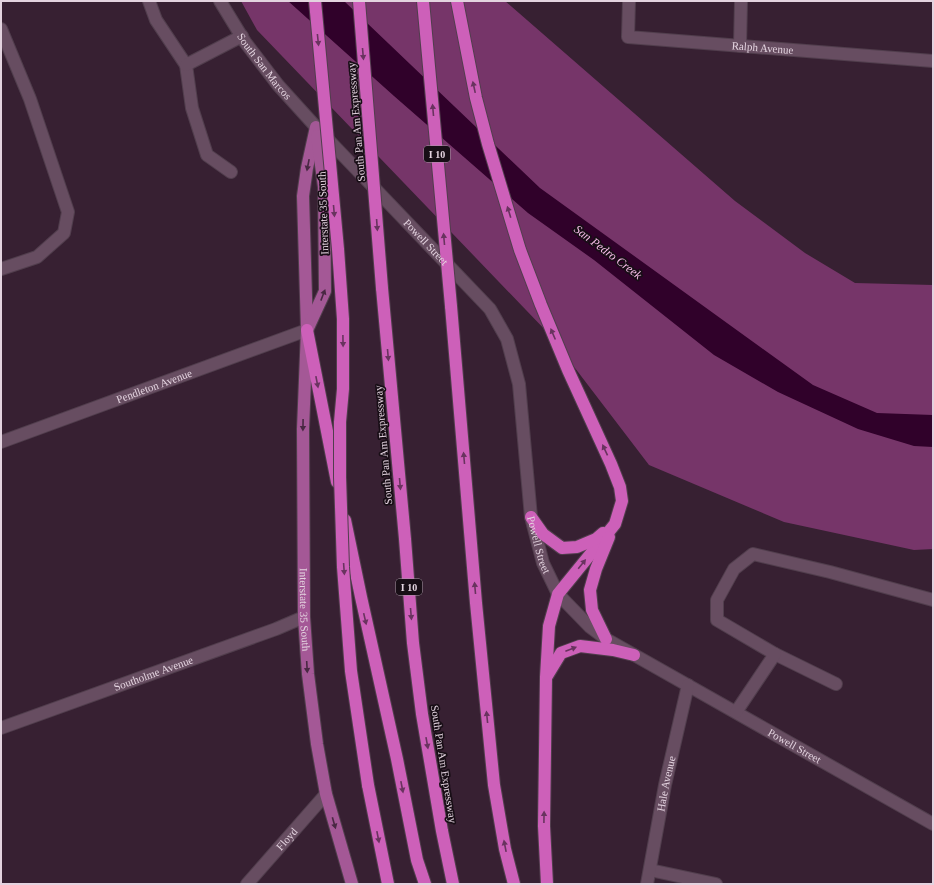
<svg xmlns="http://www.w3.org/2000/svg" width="934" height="885" font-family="'Times New Roman',serif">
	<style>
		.green { fill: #763569 }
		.water { fill: #30012a }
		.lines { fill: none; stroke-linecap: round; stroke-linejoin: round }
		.minor-casing { stroke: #513e4d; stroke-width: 14 }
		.major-casing { stroke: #513e4d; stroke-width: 14 }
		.highway-casing { stroke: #513e4d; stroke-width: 14 }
		.minor { stroke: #674d61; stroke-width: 12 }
		.major { stroke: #a45896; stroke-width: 12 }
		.highway { stroke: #cd60b9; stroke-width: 12 }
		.highway-bridge-casing { stroke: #513e4d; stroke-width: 14; stroke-linecap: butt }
		.highway-bridge { stroke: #cd60b9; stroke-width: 12 }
		.oneway { fill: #69335f }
		.oneway2 { fill: #492843 }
		.labels { text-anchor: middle; stroke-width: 3.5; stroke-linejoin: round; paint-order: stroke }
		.shield { fill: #180e16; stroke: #a698a3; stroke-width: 1 }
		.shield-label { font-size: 10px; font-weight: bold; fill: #e3d3df }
		.street-label { font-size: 11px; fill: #e3d3df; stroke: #180e16 }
		.water-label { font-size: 12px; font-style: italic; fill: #f8beea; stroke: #180e16 }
	</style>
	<rect width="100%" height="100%" fill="#372032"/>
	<!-- green -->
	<polygon class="green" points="241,1 505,1 735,201 805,253 855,283 933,285 933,549 914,550 784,522 649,465 549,334 257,30"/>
	<!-- water -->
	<polygon class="water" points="288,1 344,1 540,188 813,385 877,413 933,415 933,447 914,446 858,429 778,392 714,355 594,260 528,213 394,96"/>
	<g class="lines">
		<!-- minor casing -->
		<g class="minor-casing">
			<g id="minor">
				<polyline points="149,1 156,20 186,65 192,108 207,155 231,172"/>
				<path id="s1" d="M 220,1 L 245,42 L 278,85 L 316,127 L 490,309 L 507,339 L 519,384 L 531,517 L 543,563 L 558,594 L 590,627 L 606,639 L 933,824"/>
				<path id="s2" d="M 629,1 L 628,37 L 933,61"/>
				<polyline points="1,29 30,99 68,212 64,233 37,257 1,269"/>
				<polyline points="740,46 741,1"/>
				<polyline points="186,65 242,36"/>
				<path id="s3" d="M 1,442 L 307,330"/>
				<polyline points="775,654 836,684"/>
				<polyline points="736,712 775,654 717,620 717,600 734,569 753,554 830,572 933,600"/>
				<path id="s4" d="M 1,728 L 276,629 L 304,617"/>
				<polyline points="650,870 716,884"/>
				<path id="s5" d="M 247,884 L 326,794"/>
				<path id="s6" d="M 647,884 L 665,785 L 688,685"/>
			</g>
		</g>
		<!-- major casing -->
		<g class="major-casing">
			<g id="major">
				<path id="s7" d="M 316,127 L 307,168 L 303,196 L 307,330 L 303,429 L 304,617 L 308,674 L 317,744 L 326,794 L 352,884"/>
				<polyline points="308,328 325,291 324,187 317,136"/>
			</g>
		</g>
		<!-- highway casing -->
		<g class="highway-casing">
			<g id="highway">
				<polyline points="457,1 476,98 488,144 520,250 541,305 568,370 611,464 620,487 622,501 615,524 558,594 549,626 546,677 544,826 547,884"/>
				<polyline points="382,288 405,539 413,643 422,714 442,831 453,884"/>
				<polyline points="451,306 476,603 494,785 505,849 514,884"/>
				<polyline points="307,330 337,482"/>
				<polyline points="531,517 543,534 562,548 577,547 596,539 603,533"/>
				<polyline points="345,520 361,597 397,759 417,860 425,884"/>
				<polyline points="606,639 592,610 590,590 596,569 609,537"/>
				<polyline points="547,676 561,653 580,646 613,650 634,655"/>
				<polyline points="368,785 388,884"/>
			</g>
		</g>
		<!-- minor -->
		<use href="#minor" class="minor"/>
		<!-- major -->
		<use href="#major" class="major"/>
		<!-- highway -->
		<use href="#highway" class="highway"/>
		<!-- highway-bridge casing -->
		<g class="highway-bridge-casing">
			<g id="highway-bridge">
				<polyline points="315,1 338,249 343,319 343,389 340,422 340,477 343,567 351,671 368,785"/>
				<polyline points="359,1 382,288"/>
				<polyline points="423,1 451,306"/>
			</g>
		</g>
		<!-- highway-bridge -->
		<use href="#highway-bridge" class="highway-bridge"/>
	</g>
	<!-- one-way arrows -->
	<defs><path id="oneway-solid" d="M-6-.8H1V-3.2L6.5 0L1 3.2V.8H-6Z"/></defs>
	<g class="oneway">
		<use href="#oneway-solid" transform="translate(318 40) rotate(84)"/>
		<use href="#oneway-solid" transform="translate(363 54) rotate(85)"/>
		<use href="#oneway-solid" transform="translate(474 87) rotate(-102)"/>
		<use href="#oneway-solid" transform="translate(433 110) rotate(-95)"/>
		<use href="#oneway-solid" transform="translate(334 211) rotate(85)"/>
		<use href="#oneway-solid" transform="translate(509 212) rotate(-107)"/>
		<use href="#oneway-solid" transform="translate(377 225) rotate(86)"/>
		<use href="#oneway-solid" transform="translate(444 239) rotate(-95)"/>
		<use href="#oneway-solid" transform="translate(553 334) rotate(-113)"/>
		<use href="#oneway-solid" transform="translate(343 341) rotate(89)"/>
		<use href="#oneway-solid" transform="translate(388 355) rotate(85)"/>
		<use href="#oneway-solid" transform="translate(317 382) rotate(79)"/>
		<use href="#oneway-solid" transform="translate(605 450) rotate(-115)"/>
		<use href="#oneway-solid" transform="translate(464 458) rotate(-95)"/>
		<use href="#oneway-solid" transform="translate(400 484) rotate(85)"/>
		<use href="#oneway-solid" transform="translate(582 564) rotate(-51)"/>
		<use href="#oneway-solid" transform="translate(344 569) rotate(86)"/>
		<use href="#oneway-solid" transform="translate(475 588) rotate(-95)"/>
		<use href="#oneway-solid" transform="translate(411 614) rotate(85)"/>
		<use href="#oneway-solid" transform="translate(365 619) rotate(77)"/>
		<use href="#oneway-solid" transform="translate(571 649) rotate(-21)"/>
		<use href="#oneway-solid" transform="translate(487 717) rotate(-96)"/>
		<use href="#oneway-solid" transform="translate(427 743) rotate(80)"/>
		<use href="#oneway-solid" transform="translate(402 787) rotate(79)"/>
		<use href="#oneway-solid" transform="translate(544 817) rotate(-89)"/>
		<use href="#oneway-solid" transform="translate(378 837) rotate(79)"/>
		<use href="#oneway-solid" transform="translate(505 846) rotate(-101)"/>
	</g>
	<g class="oneway2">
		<use href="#oneway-solid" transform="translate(308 165) rotate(101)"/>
		<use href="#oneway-solid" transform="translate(323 295) rotate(-69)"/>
		<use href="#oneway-solid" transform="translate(303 425) rotate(91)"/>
		<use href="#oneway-solid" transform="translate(307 667) rotate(87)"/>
		<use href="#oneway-solid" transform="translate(334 823) rotate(74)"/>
	</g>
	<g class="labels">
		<!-- shield labels -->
		<g class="shield">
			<rect x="424" y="146" width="26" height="16" rx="3"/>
			<rect x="396" y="579" width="26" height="16" rx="3"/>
		</g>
		<g class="shield-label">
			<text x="437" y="158">I 10</text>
			<text x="409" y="591">I 10</text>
		</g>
		<!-- street labels -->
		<g class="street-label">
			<text dy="4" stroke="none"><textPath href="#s2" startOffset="171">Ralph Avenue</textPath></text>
			<text dy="4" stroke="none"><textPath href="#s1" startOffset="79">South San Marcos</textPath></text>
			<text transform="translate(356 122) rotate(-95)" y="4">South Pan Am Expressway</text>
			<text transform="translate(323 213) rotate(-92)" y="4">Interstate 35 South</text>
			<text dy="4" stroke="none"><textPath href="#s1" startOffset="318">Powell Street</textPath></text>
			<text dy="4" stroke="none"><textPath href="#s3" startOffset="163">Pendleton Avenue</textPath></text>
			<text transform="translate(383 445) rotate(-95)" y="4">South Pan Am Expressway</text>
			<text dy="4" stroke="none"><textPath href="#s1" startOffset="654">Powell Street</textPath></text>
			<text dy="4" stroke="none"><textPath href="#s7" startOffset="484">Interstate 35 South</textPath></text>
			<text dy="4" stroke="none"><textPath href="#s4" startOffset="162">Southolme Avenue</textPath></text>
			<text dy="4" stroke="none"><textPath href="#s1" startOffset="990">Powell Street</textPath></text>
			<text transform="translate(444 764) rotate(81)" y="4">South Pan Am Expressway</text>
			<text dy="4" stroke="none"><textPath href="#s6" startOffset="102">Hale Avenue</textPath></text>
			<text dy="4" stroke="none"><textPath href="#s5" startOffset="60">Floyd</textPath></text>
		</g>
		<!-- water labels -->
		<g class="water-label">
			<text transform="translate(608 252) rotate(37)" y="4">San Pedro Creek</text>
		</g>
	</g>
	<!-- border -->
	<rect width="934" height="885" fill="none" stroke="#e3d3df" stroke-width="4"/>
</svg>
